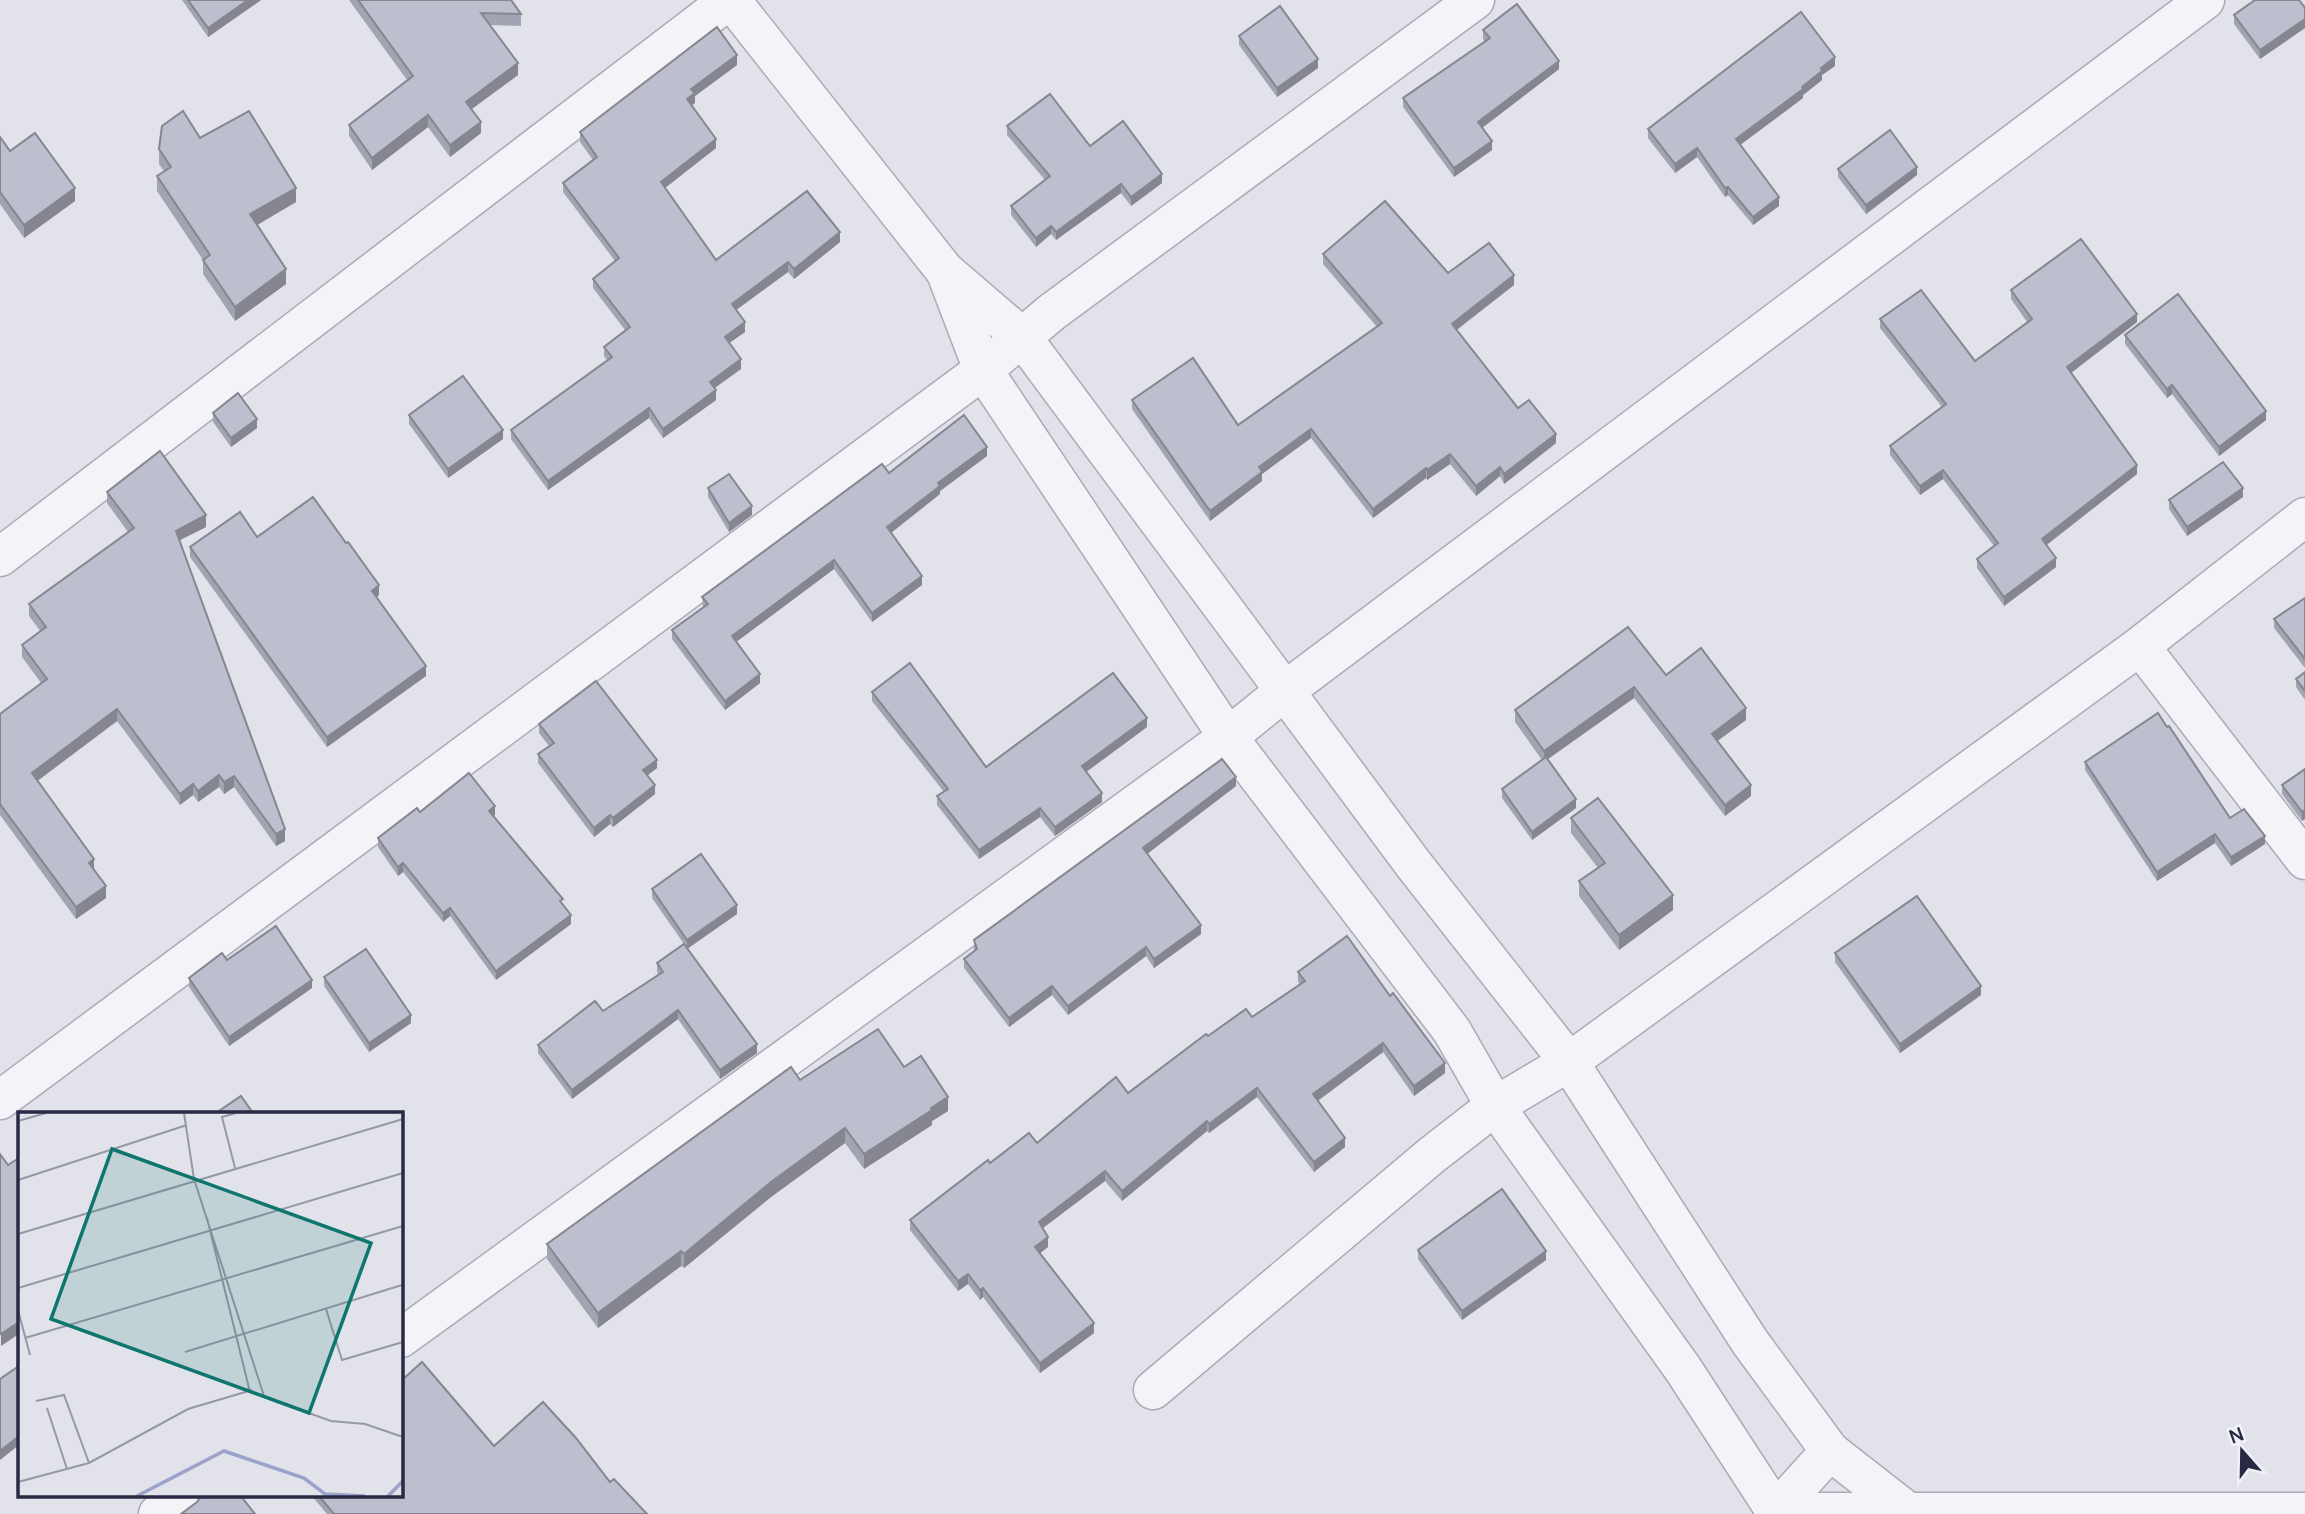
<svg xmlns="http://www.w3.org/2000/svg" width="2305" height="1514" font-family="Manrope,sans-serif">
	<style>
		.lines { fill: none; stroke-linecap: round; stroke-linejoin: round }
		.minor-casing { stroke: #aaaab8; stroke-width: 41 }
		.tertiary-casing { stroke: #aaaab8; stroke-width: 41 }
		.minor { stroke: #f4f4f8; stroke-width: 38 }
		.tertiary { stroke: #f4f4f8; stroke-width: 38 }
		.wall { fill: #a3a4b1 }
		.shaded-wall { fill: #858690 }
		.building { fill: #bebfce; stroke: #858690; stroke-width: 2 }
		.inset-river { fill: none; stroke: #9ba2cc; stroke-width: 3.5 }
		.inset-road { fill: none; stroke: #9798a7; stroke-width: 2 }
		.view { fill: #0f766e; fill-opacity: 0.15; stroke: #0f766e; stroke-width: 3.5 }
		.inset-edge { fill: none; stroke: #282943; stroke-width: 3.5 }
	</style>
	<rect width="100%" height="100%" fill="#e1e2ea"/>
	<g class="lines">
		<!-- minor casing -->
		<g class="minor-casing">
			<g id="minor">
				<polyline points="0,557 729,0"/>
				<polyline points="2140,646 2305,860"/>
				<polyline points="0,1100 983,370 1052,312 1475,0"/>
				<polyline points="401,1338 1228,737 1286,690 2205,0"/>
				<polyline points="1153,1390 1432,1155 1495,1106 1569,1062 2140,646 2305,517"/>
				<polyline points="1830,1451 1908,1512"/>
				<polyline points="1776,1512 1908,1512"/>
				<polyline points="158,1514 184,1495"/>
			</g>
		</g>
		<!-- tertiary casing -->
		<g class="tertiary-casing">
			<g id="tertiary">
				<polyline points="731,0 945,271 1022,337 1414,865 1569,1062 1750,1342 1830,1451 1773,1514"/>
				<polyline points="946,273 983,370 1228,737 1452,1031 1495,1106 1683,1369 1776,1512"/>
				<polyline points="1908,1512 2305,1512"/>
			</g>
		</g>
		<!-- minor -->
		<use href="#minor" class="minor"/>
		<!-- tertiary -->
		<use href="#tertiary" class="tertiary"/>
	</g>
	<!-- wall -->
	<g class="wall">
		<polygon points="182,0 261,0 208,37"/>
		<polygon points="349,0 511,0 521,14 521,26 490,25 518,75 472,109 481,133 450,157 428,127 372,170 349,136 349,125 407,80"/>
		<polygon points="2305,8 2305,28 2260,59 2234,24 2234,15"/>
		<polygon points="1483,30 1559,69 1482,128 1492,150 1454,177 1403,107 1403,98 1485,42 1483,39"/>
		<polygon points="1239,36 1318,68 1277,97 1239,45"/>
		<polygon points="737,65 695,96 695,103 691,105 716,148 665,188 716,260 840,242 794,279 788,272 736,310 745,332 729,343 741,369 715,388 716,400 663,438 649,418 548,490 511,439 511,430 607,360 604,356 604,347 625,330 593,288 593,279 615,261 563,192 563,183 593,160 580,142 580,132"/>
		<polygon points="1835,66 1822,75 1822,80 1803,95 1803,98 1740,145 1779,206 1753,225 1728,195 1725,197 1697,157 1675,173 1648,138 1648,129"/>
		<polygon points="1007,126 1090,146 1162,183 1131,206 1121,193 1056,240 1051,234 1036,247 1011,215 1011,206 1045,180 1007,135"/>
		<polygon points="0,137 10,151 75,201 24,238 0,204"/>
		<polygon points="200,138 296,202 257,225 286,284 235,321 203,274 203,260 157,191 157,176 164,171 159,164 159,149"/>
		<polygon points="1838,169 1917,175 1866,214 1838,177"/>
		<polygon points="1323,254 1448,273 1514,285 1457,330 1518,408 1556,443 1504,484 1500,476 1476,496 1450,464 1427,480 1426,478 1373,518 1311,438 1262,474 1262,481 1210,521 1132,409 1132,400 1238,425 1377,327 1323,264"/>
		<polygon points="2011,290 2137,322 2071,373 2137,474 2047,545 2056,567 2004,606 1977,568 1977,559 1994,546 1943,479 1920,495 1890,455 1890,446 1942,407 1880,328 1880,319 1975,361 2027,322 2011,299"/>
		<polygon points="2125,335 2266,420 2219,456 2172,394 2167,398 2125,344"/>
		<polygon points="213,413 257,428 231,447 213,422"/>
		<polygon points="409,415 503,439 448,478 409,424"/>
		<polygon points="987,456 940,491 940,494 891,533 922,585 872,622 834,569 736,642 760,683 725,710 672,639 672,630 703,607 702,597 889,473"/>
		<polygon points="708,488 752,515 729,532 708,497"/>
		<polygon points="107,492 206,527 180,540 285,841 276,846 234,787 224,794 219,787 198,802 193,795 180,805 117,721 37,781 94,870 106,898 76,919 0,815 0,714 41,683 22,657 22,645 41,632 29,616 29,604 128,532 107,503"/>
		<polygon points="2243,497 2187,536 2169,509 2169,500"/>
		<polygon points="257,537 379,595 377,597 426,676 327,747 190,557 190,547"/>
		<polygon points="2305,598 2305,668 2274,628 2274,619"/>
		<polygon points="2305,672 2305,700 2296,687 2296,679"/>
		<polygon points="1666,675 1746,720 1717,741 1751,796 1725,816 1634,698 1547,759 1576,808 1532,840 1502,798 1502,789 1542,760 1515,722 1515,710"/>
		<polygon points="872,692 986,767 1147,727 1086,772 1102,802 1055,836 1040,817 979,859 937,805 937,796 944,792 872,701"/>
		<polygon points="539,724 657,768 647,775 655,794 613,827 610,824 594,837 538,763 538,754 549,746 539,733"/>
		<polygon points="2167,727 2230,818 2265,844 2231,866 2215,843 2157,881 2085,770 2085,762"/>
		<polygon points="2305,769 2302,821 2282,794 2282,785"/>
		<polygon points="1236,786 1147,854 1201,934 1154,968 1146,956 1068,1015 1052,995 1009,1027 964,968 964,959 974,951 974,940"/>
		<polygon points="420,812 495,815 493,817 563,905 571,924 496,980 450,916 443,922 403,872 398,876 378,847 378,838"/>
		<polygon points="1571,818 1673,910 1619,950 1579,896 1579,881 1598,868 1571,833"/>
		<polygon points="652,889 737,914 688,948 757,1053 720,1079 678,1019 572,1099 538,1053 538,1045 603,1011 658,974 657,972 657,963 684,944 652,898"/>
		<polygon points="1835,953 1981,995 1900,1053 1835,962"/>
		<polygon points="227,960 312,988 229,1046 189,987 189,978"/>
		<polygon points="1298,972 1445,1073 1414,1096 1383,1052 1318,1101 1345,1147 1314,1172 1257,1097 1209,1133 1207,1131 1122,1201 1105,1181 1043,1228 1048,1247 1040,1253 1094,1333 1040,1373 983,1297 980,1300 968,1284 958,1291 910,1230 910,1220 990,1163 1037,1143 1128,1093 1208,1036 1252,1017 1300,984 1298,982"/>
		<polygon points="324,977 411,1023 369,1052 324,986"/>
		<polygon points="904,1067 948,1111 932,1121 932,1125 864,1169 845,1143 771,1197 684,1268 681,1266 598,1328 547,1259 547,1244 800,1080"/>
		<polygon points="1418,1250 1546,1260 1462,1320 1418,1259"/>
		<polygon points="494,1446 610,1482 647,1514 327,1514 311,1495 401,1495"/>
	</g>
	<!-- shaded-wall -->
	<g class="shaded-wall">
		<polygon points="248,0 261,0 208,37 208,28"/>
		<polygon points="2305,19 2305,28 2260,59 2260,50"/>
		<polygon points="737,55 737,65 695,96 695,103 687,109 687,99 691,89"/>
		<polygon points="1835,57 1835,66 1822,75 1822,80 1803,95 1803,98 1736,148 1736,139 1802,87 1821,68"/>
		<polygon points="1318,59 1318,68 1277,97 1277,88"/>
		<polygon points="1559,61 1559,69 1478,131 1478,122"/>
		<polygon points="518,63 518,75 466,113 466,102"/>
		<polygon points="428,115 428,127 372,170 372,158"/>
		<polygon points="481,122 481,133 450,157 450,145"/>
		<polygon points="716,139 716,148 661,191 661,182"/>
		<polygon points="1492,141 1492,150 1454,177 1454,168"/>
		<polygon points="1697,148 1697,157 1675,173 1675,164"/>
		<polygon points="1917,167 1917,175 1866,214 1866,205"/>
		<polygon points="1162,174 1162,183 1131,206 1131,197"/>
		<polygon points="1121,184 1121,193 1056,240 1056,232"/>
		<polygon points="1728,187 1728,195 1725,197 1725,188"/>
		<polygon points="75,188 75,201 24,238 24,225"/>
		<polygon points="296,188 296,202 250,229 250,214"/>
		<polygon points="1779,197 1779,206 1753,225 1753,217"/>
		<polygon points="1051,226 1051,234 1036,247 1036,238"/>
		<polygon points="840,232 840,242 794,279 794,269"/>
		<polygon points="788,262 788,272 732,313 732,304"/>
		<polygon points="286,269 286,284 235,321 235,307"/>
		<polygon points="1514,275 1514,285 1452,333 1452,324"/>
		<polygon points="2137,314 2137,322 2067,376 2067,367"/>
		<polygon points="745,322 745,332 725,346 725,337"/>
		<polygon points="741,359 741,369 710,391 710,382"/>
		<polygon points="2172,385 2172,394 2167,398 2167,389"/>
		<polygon points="716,390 716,400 663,438 663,429"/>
		<polygon points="649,408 649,418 548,490 548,481"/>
		<polygon points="2266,411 2266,420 2219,456 2219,447"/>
		<polygon points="257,419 257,428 231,447 231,438"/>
		<polygon points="1311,429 1311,438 1262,474 1262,481 1210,521 1210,511 1259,467"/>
		<polygon points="503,430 503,439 448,478 448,469"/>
		<polygon points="1556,434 1556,443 1504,484 1504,474"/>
		<polygon points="987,447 987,456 940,491 940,494 887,536 887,527 938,483"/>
		<polygon points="1450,454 1450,464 1427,480 1427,470"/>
		<polygon points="2137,465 2137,474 2042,548 2042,539"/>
		<polygon points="1500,467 1500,476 1476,496 1476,486"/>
		<polygon points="1426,468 1426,478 1373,518 1373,509"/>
		<polygon points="1943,470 1943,479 1920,495 1920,486"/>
		<polygon points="2243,488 2243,497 2187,536 2187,527"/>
		<polygon points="752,506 752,515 729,532 729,523"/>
		<polygon points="206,515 206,527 176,542 176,531"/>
		<polygon points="2056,558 2056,567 2004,606 2004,597"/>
		<polygon points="834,560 834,569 732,645 732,636"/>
		<polygon points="922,576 922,585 872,622 872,613"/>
		<polygon points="379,585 379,595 372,600 372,591"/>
		<polygon points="426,666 426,676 327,747 327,737"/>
		<polygon points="760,674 760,683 725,710 725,701"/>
		<polygon points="1634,687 1634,698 1544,762 1544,751"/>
		<polygon points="1746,708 1746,720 1712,745 1712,734"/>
		<polygon points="117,709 117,721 32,785 32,773"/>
		<polygon points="1147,718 1147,727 1082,775 1082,766"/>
		<polygon points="657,760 657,768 643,779 643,770"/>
		<polygon points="219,775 219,787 198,802 198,791"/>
		<polygon points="234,776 234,787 224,794 224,782"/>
		<polygon points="1236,777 1236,786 1143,857 1143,848"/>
		<polygon points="193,784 193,795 180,805 180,794"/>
		<polygon points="655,785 655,794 613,827 613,818"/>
		<polygon points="1751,785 1751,796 1725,816 1725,805"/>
		<polygon points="1102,793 1102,802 1055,836 1055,827"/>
		<polygon points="1576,799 1576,808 1532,840 1532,832"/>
		<polygon points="495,806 495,815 489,820 489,811"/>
		<polygon points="1040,808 1040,817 979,859 979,850"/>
		<polygon points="2305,810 2305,819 2302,821 2302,812"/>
		<polygon points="610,815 610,824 594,837 594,828"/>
		<polygon points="285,829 285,841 276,846 276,834"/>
		<polygon points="2215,834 2215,843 2157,881 2157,872"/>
		<polygon points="2265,836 2265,844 2231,866 2231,857"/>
		<polygon points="94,859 94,871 89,863"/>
		<polygon points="403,863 403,872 398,876 398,867"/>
		<polygon points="106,886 106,898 76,919 76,907"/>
		<polygon points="1673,895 1673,910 1619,950 1619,935"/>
		<polygon points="737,905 737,914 687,949 687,940"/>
		<polygon points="450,908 450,916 443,922 443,913"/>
		<polygon points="571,915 571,924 496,980 496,971"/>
		<polygon points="1201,925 1201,934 1154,968 1154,959"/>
		<polygon points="1146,947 1146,956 1068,1015 1068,1006"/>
		<polygon points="312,980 312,988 229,1046 229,1037"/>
		<polygon points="1052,986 1052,995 1009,1027 1009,1018"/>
		<polygon points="1981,986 1981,995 1900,1053 1900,1044"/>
		<polygon points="678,1010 678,1019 572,1099 572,1090"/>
		<polygon points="411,1015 411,1023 369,1052 369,1043"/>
		<polygon points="1383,1043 1383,1052 1313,1104 1313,1094"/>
		<polygon points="757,1044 757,1053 720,1079 720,1070"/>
		<polygon points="1445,1063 1445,1073 1414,1096 1414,1086"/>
		<polygon points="1257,1088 1257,1097 1209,1133 1209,1124"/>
		<polygon points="948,1097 948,1111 932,1121 932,1125 864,1169 864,1154"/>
		<polygon points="1207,1121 1207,1131 1122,1201 1122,1191"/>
		<polygon points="845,1128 845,1143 771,1197 684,1268 684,1254 771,1182"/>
		<polygon points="1345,1138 1345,1147 1314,1172 1314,1162"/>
		<polygon points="1105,1171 1105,1181 1039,1231 1039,1222"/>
		<polygon points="1048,1237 1048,1247 1035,1257 1035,1247"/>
		<polygon points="681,1251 681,1266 598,1328 598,1313"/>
		<polygon points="1546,1251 1546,1260 1462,1320 1462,1311"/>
		<polygon points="968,1274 968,1284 958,1291 958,1281"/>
		<polygon points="983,1288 983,1297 980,1300 980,1290"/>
		<polygon points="19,1322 19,1334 1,1346 1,1334"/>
		<polygon points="1094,1323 1094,1333 1040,1373 1040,1363"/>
		<polygon points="19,1436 19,1445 0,1460 0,1451"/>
	</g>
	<!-- building -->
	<g class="building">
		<polygon points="188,0 248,0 208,28"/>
		<polygon points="358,0 511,0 521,14 481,13 518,63 466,102 481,122 450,145 428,115 372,158 349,125 413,76"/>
		<polygon points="2255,0 2299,0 2305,8 2305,19 2260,50 2234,15"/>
		<polygon points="1517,4 1559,61 1478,122 1492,141 1454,168 1403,98 1490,38 1483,30"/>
		<polygon points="1280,6 1318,59 1277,88 1239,36"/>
		<polygon points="1801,12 1835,57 1821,68 1822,71 1802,87 1803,89 1736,139 1779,197 1753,217 1728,187 1725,188 1697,148 1675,164 1648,129"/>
		<polygon points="717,27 737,55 691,89 695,93 687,99 716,139 661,182 716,260 807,191 840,232 794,269 788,262 732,304 745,322 725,337 741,359 710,382 716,390 663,429 649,408 548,481 511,430 612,357 604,347 630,327 593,279 619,258 563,183 597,157 580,132"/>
		<polygon points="1050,94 1090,146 1123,121 1162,174 1131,197 1121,184 1056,232 1051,226 1036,238 1011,206 1050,176 1007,126"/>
		<polygon points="183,111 200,138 249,111 296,188 250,214 286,269 235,307 203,260 210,255 157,176 171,167 159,149 162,126"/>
		<polygon points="1890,130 1917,167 1866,205 1838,169"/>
		<polygon points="35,133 75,188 24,225 0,192 0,137 10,151"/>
		<polygon points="1385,201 1448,273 1489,243 1514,275 1452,324 1518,408 1529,400 1556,434 1504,474 1500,467 1476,486 1450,454 1427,470 1426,468 1373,509 1311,429 1259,467 1262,472 1210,511 1132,400 1193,358 1238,425 1382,323 1323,254"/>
		<polygon points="2081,239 2137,314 2067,367 2137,465 2042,539 2056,558 2004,597 1977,559 1998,543 1943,470 1920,486 1890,446 1946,404 1880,319 1921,290 1975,361 2032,319 2011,290"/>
		<polygon points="2178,294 2266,411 2219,447 2172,385 2167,389 2125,335"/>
		<polygon points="463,376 503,430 448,469 409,415"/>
		<polygon points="238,393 257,419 231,438 213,413"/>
		<polygon points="964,415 987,447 938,483 940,486 887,527 922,576 872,613 834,560 732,636 760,674 725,701 672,630 708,604 702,597 882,464 889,473"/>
		<polygon points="160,451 206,515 176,531 285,829 276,834 234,776 224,782 219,775 198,791 193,784 180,794 117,709 32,773 94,859 89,863 106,886 76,907 0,804 0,714 47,679 22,645 46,627 29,604 134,528 107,492"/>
		<polygon points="2223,462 2243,488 2187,527 2169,500"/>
		<polygon points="729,474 752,506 729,523 708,488"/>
		<polygon points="313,497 346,543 348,542 379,585 372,591 426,666 327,737 190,547 240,512 257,537"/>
		<polygon points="2305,598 2305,659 2274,619"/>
		<polygon points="1628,627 1666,675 1701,648 1746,708 1712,734 1751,785 1725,805 1634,687 1544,751 1515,710"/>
		<polygon points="910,663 986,767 1113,673 1147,718 1082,766 1102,793 1055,827 1040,808 979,850 937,796 948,789 872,692"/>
		<polygon points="2305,672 2305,691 2296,679"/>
		<polygon points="596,681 657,760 643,770 655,785 613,818 610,815 594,828 538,754 554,743 539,724"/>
		<polygon points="2158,713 2167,727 2169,726 2230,818 2244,809 2265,836 2231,857 2215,834 2157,872 2085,762"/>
		<polygon points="1546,757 1576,799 1532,832 1502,789"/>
		<polygon points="1222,759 1236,777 1143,848 1201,925 1154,959 1146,947 1068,1006 1052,986 1009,1018 964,959 977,949 974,940"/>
		<polygon points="2305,769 2305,810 2302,812 2282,785"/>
		<polygon points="469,773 495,806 489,811 563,899 560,901 571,915 496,971 450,908 443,913 403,863 398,867 378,838 417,808 420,812"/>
		<polygon points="1598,798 1673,895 1619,935 1579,881 1605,863 1571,818"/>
		<polygon points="701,854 737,905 687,940 652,889"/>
		<polygon points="1917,896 1981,986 1900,1044 1835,953"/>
		<polygon points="276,926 312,980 229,1037 189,978 222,953 227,960"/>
		<polygon points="1347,936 1390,996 1393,993 1445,1063 1414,1086 1383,1043 1313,1094 1345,1138 1314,1162 1257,1088 1209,1124 1207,1121 1122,1191 1105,1171 1039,1222 1048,1237 1035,1247 1094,1323 1040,1363 983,1288 980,1290 968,1274 958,1281 910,1220 988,1160 990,1163 1029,1133 1037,1143 1116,1077 1128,1093 1206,1034 1208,1036 1246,1009 1252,1017 1305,981 1298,972"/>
		<polygon points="684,944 757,1044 720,1070 678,1010 572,1090 538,1045 595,1001 603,1011 663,972 657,963"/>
		<polygon points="366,949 411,1015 369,1043 324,977"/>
		<polygon points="878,1029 904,1067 921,1056 948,1097 931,1108 932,1110 864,1154 845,1128 771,1182 684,1254 681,1251 598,1313 547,1244 791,1067 800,1080"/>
		<polygon points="241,1096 253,1113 216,1113"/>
		<polygon points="0,1154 8,1165 19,1158 19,1322 1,1334 0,1332"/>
		<polygon points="1502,1189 1546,1251 1462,1311 1418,1250"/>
		<polygon points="422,1362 494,1446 543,1402 576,1438 610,1482 614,1479 647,1514 334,1514 318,1495 401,1495 401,1381"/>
		<polygon points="19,1366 19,1436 0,1451 0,1379"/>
		<polygon points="202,1495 240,1495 255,1514 181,1514 197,1502"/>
	</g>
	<!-- overview -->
	<g transform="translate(18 1112)">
		<rect width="385" height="385" fill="#e1e2ea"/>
		<path class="inset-river" d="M 119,384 L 206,339 L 286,366 L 307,382 L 347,384M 370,384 L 385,369"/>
		<path class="inset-road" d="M 166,1 L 176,67 L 246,284M 0,9 L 28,1M 217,56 L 204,5 L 218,1M 0,68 L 169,13M 189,106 L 232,280 L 313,309 L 347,312 L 385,325M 0,122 L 385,7M 0,176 L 385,61M 308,197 L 324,248 L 385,230M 0,198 L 12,243M 7,226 L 385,114M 167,240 L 384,173M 18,289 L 46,283 L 71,351M 29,296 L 49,357M 0,370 L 71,351 L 170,297 L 234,278"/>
		<path class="view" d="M 94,37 L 353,131 L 291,301 L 33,207 Z"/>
		<rect width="385" height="385" class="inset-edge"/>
	</g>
	<!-- north arrow -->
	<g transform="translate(2242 1451) rotate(340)" stroke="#f1f1f8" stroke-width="5" paint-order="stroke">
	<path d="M0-5L12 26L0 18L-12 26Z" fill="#282943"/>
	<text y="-10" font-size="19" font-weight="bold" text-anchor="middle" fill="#282943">N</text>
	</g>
</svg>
